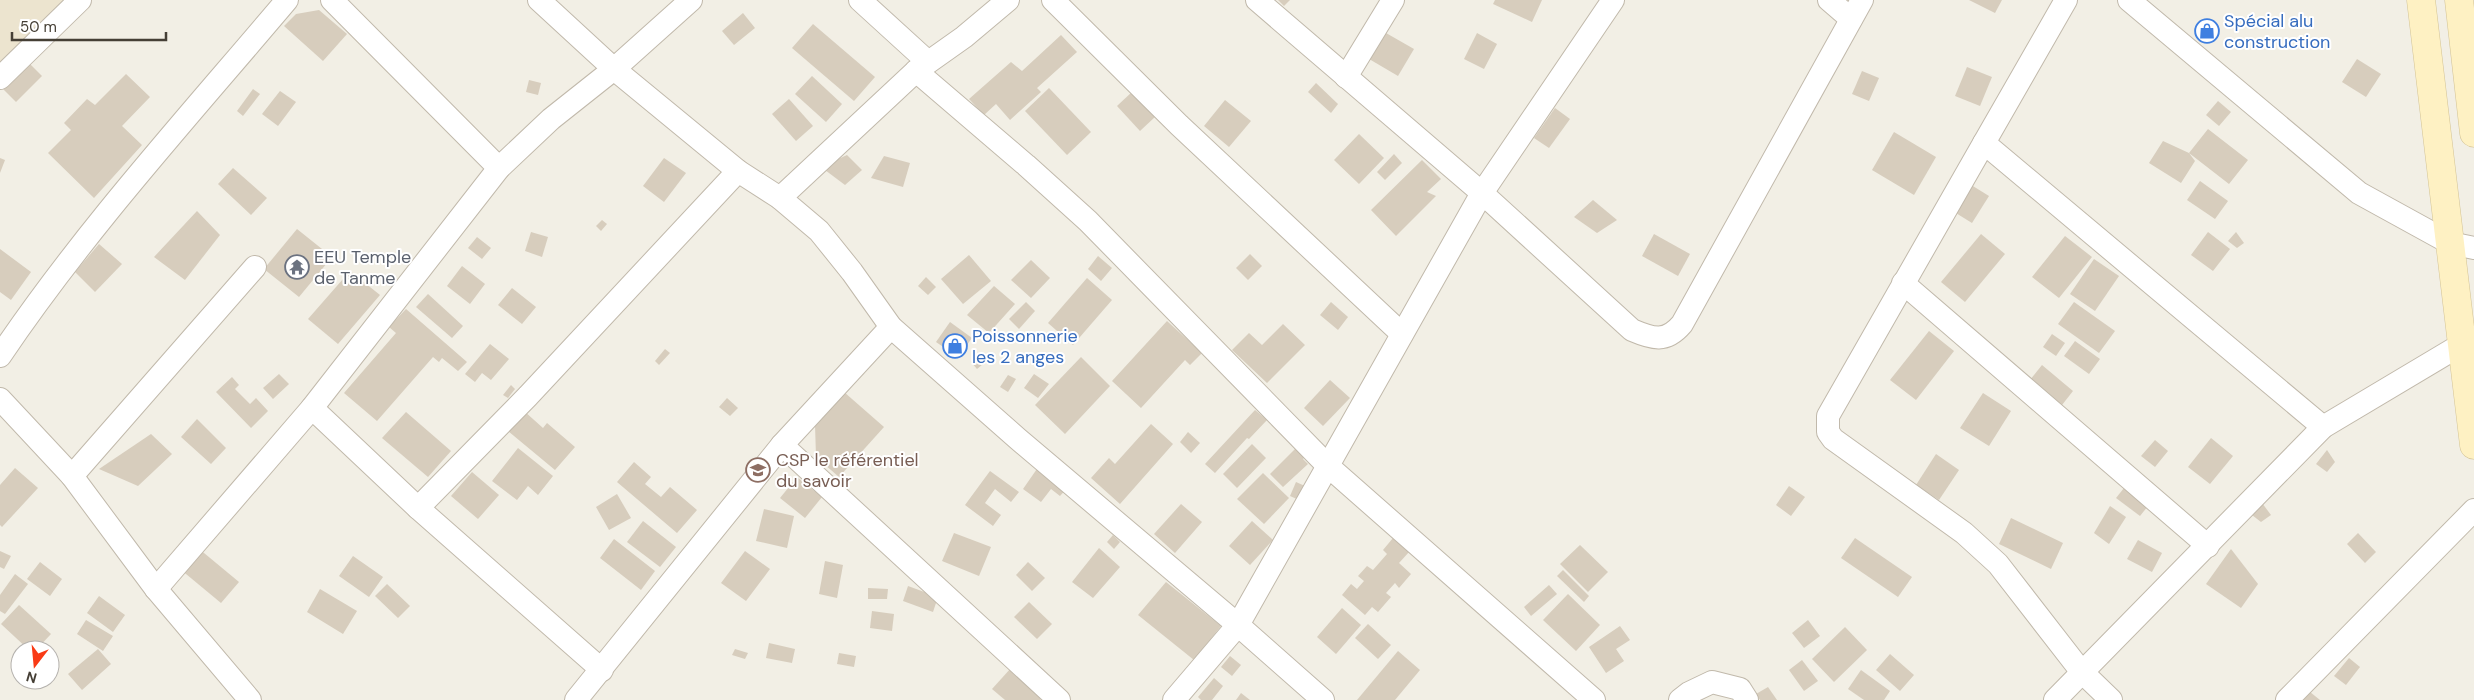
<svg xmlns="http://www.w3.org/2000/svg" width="2474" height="700" font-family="'DM Sans',sans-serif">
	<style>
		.education { fill: #ece4cf }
		.building { fill: #d7cdbd }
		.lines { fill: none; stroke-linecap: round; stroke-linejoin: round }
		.street-casing { stroke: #c1b9ab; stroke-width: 24 }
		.secondary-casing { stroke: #d3c395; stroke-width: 29 }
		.street { stroke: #fff; stroke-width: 22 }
		.secondary { stroke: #fef1c3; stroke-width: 28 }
		.labels { text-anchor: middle; stroke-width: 4; stroke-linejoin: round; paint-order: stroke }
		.shop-label { font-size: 18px; fill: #366cbe; stroke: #fff; text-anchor: start }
		.worship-label { font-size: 18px; fill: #5b616d; stroke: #fff; text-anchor: start }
		.education-label { font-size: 18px; fill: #785e54; stroke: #fff; text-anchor: start }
	</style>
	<rect width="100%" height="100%" fill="#f2efe5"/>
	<!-- education -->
	<polygon class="education" points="0,0 70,0 0,67"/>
	<!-- building -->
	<g class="building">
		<polygon points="1278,0 1290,0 1284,6"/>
		<polygon points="1495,0 1542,0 1532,22 1493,4"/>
		<polygon points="1969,0 2002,0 1995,13"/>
		<polygon points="319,10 347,34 323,61 284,26 296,14"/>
		<polygon points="743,13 755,28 734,45 722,31"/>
		<polygon points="813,24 875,77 854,101 792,48"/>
		<polygon points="1379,29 1414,49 1398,76 1364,56"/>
		<polygon points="1477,33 1497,44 1484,69 1464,59"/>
		<polygon points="1061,35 1077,52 1037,88 1041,92 1010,120 996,104 984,115 969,99 1011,62 1022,71"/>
		<polygon points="2357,59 2381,74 2366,97 2342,82"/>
		<polygon points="28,62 42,76 16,102 2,88"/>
		<polygon points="1967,67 1992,77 1980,106 1955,96"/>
		<polygon points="1862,71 1879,78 1869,101 1852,94"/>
		<polygon points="126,74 150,97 122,126 142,145 94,198 48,153 71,130 64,123 87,99 95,105"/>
		<polygon points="812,76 842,104 826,122 795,94"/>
		<polygon points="529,80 541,83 538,95 526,92"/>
		<polygon points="1316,83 1338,104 1331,113 1308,92"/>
		<polygon points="1049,88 1091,132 1067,155 1025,111"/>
		<polygon points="253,89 260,94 243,116 237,111"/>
		<polygon points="280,91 296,102 278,126 262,114"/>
		<polygon points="1133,91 1156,116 1140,131 1117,106"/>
		<polygon points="789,99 813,126 796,141 772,114"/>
		<polygon points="1225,100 1251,121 1229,147 1204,126"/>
		<polygon points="2218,101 2231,112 2219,126 2206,115"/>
		<polygon points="1555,108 1570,119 1549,148 1534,138"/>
		<polygon points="2208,129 2248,160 2229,184 2189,153 2195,161 2181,183 2149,163 2163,141 2189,153"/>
		<polygon points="1894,132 1936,157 1914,195 1872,170"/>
		<polygon points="1359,134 1384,158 1359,184 1334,160"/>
		<polygon points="1394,154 1402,163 1385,180 1377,172"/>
		<polygon points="847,155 862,170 845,185 821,167"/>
		<polygon points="884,156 910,163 903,187 871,178"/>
		<polygon points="0,158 5,160 0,173"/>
		<polygon points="664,158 686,173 664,202 643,186"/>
		<polygon points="1422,160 1441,179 1427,192 1436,196 1396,236 1371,210"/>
		<polygon points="233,168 267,198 251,215 218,184"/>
		<polygon points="2200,181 2228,201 2215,219 2187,200"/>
		<polygon points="1968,183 1989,196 1972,223 1951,210"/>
		<polygon points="1593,200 1617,220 1597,233 1574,217"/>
		<polygon points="197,211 220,235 185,280 154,257"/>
		<polygon points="602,220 607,224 601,231 596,226"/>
		<polygon points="297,229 332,257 299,297 264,269"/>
		<polygon points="531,232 548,237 542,257 525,251"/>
		<polygon points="2208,232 2230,249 2213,271 2191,255"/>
		<polygon points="2236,232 2244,243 2237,248 2228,241"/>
		<polygon points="1654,234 1690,254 1678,276 1642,256"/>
		<polygon points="1981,234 2005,254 1965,302 1941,282"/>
		<polygon points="2065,236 2092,257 2059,298 2032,277"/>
		<polygon points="477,237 491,248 482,259 468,248"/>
		<polygon points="99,244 122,264 95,292 75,272"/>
		<polygon points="0,249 31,272 11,300 0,292"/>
		<polygon points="1250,254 1262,266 1248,280 1236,268"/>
		<polygon points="969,255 991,281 963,304 941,279"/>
		<polygon points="1098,256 1112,268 1101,281 1088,269"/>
		<polygon points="2094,259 2119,276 2095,311 2070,294"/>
		<polygon points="1031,260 1050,278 1031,298 1011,280"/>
		<polygon points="462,266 485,284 470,304 447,286"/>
		<polygon points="350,271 380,295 338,344 308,319"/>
		<polygon points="926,277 936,287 928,295 918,286"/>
		<polygon points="1087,278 1112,300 1073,345 1048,323"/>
		<polygon points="994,286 1015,304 989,333 967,315"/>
		<polygon points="512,288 536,307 522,324 498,305"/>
		<polygon points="428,294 463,326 452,338 416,307"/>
		<polygon points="1026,302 1035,311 1019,329 1009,319"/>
		<polygon points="1331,302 1348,317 1338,330 1320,315"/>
		<polygon points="2074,302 2115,331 2099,353 2058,324"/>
		<polygon points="406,309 467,362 458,371 442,358 439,362 433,357 377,421 344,393 396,333 389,327"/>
		<polygon points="1167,321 1202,353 1190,365 1185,360 1141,408 1112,381"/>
		<polygon points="950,322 972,338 958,357 936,342"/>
		<polygon points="1283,324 1305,345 1267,383 1232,350 1249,333 1262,345"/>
		<polygon points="1929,331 1954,351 1916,400 1890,380"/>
		<polygon points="2052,334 2065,343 2056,356 2043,347"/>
		<polygon points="2075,341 2100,359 2089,374 2064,356"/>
		<polygon points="490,344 509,359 491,380 482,373 475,382 465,374"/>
		<polygon points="665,349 670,353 659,365 655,361"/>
		<polygon points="982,353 988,360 977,369 971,362"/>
		<polygon points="1081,357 1110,386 1065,434 1035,405"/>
		<polygon points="2042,365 2073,391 2062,405 2030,380"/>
		<polygon points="279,374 289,384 273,399 263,388"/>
		<polygon points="1034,374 1049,384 1038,398 1024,388"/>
		<polygon points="1008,375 1016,379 1008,392 1000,387"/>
		<polygon points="232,377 239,385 235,389 250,404 256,398 268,411 251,428 216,392"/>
		<polygon points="1330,380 1350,398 1323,426 1304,408"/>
		<polygon points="511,385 515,389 508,398 503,395"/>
		<polygon points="844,392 884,427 839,477 816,457 815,424"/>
		<polygon points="1983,393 2011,411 1989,446 1960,428"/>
		<polygon points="727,398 738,408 730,416 719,407"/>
		<polygon points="1255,410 1267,420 1249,439 1247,438 1215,473 1205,464"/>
		<polygon points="524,411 543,428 547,423 575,447 555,470 508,431"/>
		<polygon points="406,412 451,451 428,477 382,438"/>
		<polygon points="197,419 226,448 211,464 181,437"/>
		<polygon points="1151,424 1173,444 1120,504 1091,478 1109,458 1115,464"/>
		<polygon points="1188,432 1200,443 1191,453 1180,442"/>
		<polygon points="151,434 172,454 138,486 99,469"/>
		<polygon points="2211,438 2233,456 2210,484 2188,467"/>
		<polygon points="2155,440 2168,451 2155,467 2141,456"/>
		<polygon points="1252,444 1266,458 1237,488 1223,474"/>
		<polygon points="1297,447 1305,456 1303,459 1308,464 1283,487 1270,474"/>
		<polygon points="518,448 553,476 538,495 528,486 517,500 492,481"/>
		<polygon points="2327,450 2335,462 2327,472 2316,464"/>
		<polygon points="1936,454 1959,470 1939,500 1916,485"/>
		<polygon points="634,462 651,477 645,484 661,497 670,487 697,510 677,533 617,482"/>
		<polygon points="1039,466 1068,487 1060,496 1051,489 1041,502 1023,489"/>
		<polygon points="15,468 38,488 2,527 0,525 0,485"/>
		<polygon points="990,471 1019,492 1011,502 995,489 985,503 1001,515 993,526 965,505"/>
		<polygon points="472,472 499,495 478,519 451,496"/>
		<polygon points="1263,473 1289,498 1264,524 1237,499"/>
		<polygon points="797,477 822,497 805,518 780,498"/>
		<polygon points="1296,482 1305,486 1299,500 1290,496"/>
		<polygon points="1789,486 1805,497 1791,516 1776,505"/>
		<polygon points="2124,488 2148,506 2140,516 2116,498"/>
		<polygon points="617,494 631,518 609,530 596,507"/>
		<polygon points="2262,503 2271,515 2261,522 2252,515"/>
		<polygon points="1181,504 1202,522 1175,553 1154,534"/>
		<polygon points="2110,506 2126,517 2109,544 2094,533"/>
		<polygon points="764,509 794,516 787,548 756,541"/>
		<polygon points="2011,518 2063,543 2051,569 1999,544"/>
		<polygon points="643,521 676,547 660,567 627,542"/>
		<polygon points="1252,521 1273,540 1250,565 1229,546"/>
		<polygon points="954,533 991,547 979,576 942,561"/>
		<polygon points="2358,533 2376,552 2365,563 2347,544"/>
		<polygon points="1113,535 1120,542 1114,549 1107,542"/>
		<polygon points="1393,538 1409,552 1399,563 1411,574 1399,588 1395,583 1386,593 1391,597 1378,612 1372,607 1365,615 1342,595 1351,584 1357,589 1364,581 1358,576 1367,566 1373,570 1387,554 1383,550"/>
		<polygon points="1855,538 1912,577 1898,597 1841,558"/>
		<polygon points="614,539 655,571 641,590 600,558"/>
		<polygon points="2138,540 2162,553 2152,572 2127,559"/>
		<polygon points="1580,545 1608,572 1588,592 1560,564"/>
		<polygon points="198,548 239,582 221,603 180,569"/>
		<polygon points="1099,548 1120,567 1093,598 1072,582"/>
		<polygon points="2231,549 2258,584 2241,608 2206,584"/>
		<polygon points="0,551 11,556 4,569 0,567"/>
		<polygon points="745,551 770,569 746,601 721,583"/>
		<polygon points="353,556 383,577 369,597 339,576"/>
		<polygon points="825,561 843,565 837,598 819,594"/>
		<polygon points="40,562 62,579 50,596 27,579"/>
		<polygon points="1028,562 1045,578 1032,591 1016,575"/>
		<polygon points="1563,570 1589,596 1584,602 1557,576"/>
		<polygon points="15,574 28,584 5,614 0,611 0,595"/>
		<polygon points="1166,582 1221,626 1194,660 1138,615"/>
		<polygon points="387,584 410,606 398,618 375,596"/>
		<polygon points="1549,585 1557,594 1531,616 1524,607"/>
		<polygon points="908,586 938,597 933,612 903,601"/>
		<polygon points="868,588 888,589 887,599 868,599"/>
		<polygon points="320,589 357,611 343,634 307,612"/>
		<polygon points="1568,594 1600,625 1576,651 1543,620"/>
		<polygon points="99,596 125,615 113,632 87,613"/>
		<polygon points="1029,602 1052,624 1037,639 1014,617"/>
		<polygon points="19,605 51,634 36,650 29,650 1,624"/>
		<polygon points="1342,608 1361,625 1336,654 1317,637"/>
		<polygon points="872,611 894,614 892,631 870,628"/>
		<polygon points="86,620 113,636 103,651 77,634"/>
		<polygon points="1808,620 1820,636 1804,648 1792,633"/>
		<polygon points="1368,624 1391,645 1378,659 1355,638"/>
		<polygon points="1620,626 1630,640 1616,649 1624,661 1606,673 1589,647"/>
		<polygon points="1845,627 1867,650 1834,682 1812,659"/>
		<polygon points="769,643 795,649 792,663 766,658"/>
		<polygon points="98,649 111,664 82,690 68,674"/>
		<polygon points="735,649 748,653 745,659 732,655"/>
		<polygon points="1398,651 1420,670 1395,700 1357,700"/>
		<polygon points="839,653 856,656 854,667 837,664"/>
		<polygon points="1890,654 1914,675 1900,691 1876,670"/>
		<polygon points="1230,656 1241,665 1232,676 1221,667"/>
		<polygon points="2349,658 2360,667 2346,685 2334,676"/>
		<polygon points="1802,660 1818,681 1804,691 1789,670"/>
		<polygon points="1011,668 1043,697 1040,700 1005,700 992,689"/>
		<polygon points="1861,670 1890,691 1884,700 1864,700 1848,689"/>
		<polygon points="1214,678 1223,686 1212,700 1201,700 1198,697"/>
		<polygon points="1768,687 1777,700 1760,700 1756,694"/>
		<polygon points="2305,688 2320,700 2295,700"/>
		<polygon points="1241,693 1250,700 1236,700"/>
	</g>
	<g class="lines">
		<!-- street casing -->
		<g class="street-casing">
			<g id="street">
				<polyline points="332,0 499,168"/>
				<polyline points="539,0 614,69 738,171 780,198 819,231 852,272 891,327 1018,439 1238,625 1323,700"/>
				<polyline points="860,0 928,62"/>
				<polyline points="1053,0 1179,125 1402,334"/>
				<path d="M 1257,0 L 1482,193 L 1632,330 C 1653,339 1666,343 1682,324 L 1862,0"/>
				<polyline points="1829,0 1851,19"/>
				<polyline points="2066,0 1984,143 2323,427"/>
				<polyline points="2129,0 2359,193 2450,243 2474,248"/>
				<polyline points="916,71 1026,165 1088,221 1328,466 1594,700"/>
				<polyline points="1346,77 1393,0"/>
				<polyline points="0,78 80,0"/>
				<polyline points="1984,143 1828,416 1828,432 1833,439 1964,533 1998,564 2081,671 2111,700"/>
				<polyline points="780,198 916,71 964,37 1008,0"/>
				<polyline points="1903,283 2208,546"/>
				<path d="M 0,356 C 85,230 189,116 287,0"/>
				<polyline points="0,399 72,476 156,589 250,700"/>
				<polyline points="312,408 418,508 602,670"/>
				<polyline points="782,445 1059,700"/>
				<polyline points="72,476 255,267"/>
				<polyline points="418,508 528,396 738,171"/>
				<polyline points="156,589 312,408 499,168 551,119 614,69 691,0"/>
				<polyline points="576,700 782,445 891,327"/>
				<polyline points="1174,700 1238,625 1482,193 1613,0"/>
				<polyline points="1680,700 1689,693 1712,682 1740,689 1747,700"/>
				<polyline points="2055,700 2323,427 2474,337"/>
				<polyline points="2287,700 2474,510"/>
			</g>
		</g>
		<!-- secondary casing -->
		<g class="secondary-casing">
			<g id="secondary">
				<polyline points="2421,0 2474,445"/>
				<polyline points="2459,0 2474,133"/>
			</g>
		</g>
		<!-- street -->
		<use href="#street" class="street"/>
		<!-- secondary -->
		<use href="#secondary" class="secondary"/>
	</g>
	<!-- icons -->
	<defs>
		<g id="shop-ring" transform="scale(1.25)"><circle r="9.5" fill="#fff" stroke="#3f7fe0" stroke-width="1.5"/><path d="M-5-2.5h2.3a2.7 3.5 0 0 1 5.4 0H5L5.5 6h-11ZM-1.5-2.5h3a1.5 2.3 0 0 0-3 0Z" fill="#3f7fe0"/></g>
		<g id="temple-ring" transform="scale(1.25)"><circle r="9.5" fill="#fff" stroke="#6b7280" stroke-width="1.5"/><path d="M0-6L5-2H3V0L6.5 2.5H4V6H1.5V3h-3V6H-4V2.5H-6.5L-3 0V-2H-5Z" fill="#6b7280"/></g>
		<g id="school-ring" transform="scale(1.25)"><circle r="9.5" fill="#fff" stroke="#8d6e63" stroke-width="1.5"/><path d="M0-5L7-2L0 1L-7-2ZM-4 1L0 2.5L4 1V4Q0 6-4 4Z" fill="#8d6e63"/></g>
	</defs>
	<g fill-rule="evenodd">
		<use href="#shop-ring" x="2207" y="31"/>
		<use href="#temple-ring" x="297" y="267"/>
		<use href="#shop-ring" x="955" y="346"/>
		<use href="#school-ring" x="758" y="470"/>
	</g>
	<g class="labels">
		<!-- shop labels -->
		<g class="shop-label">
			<text x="2224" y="27">Spécial alu<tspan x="2224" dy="21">construction</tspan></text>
			<text x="972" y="342">Poissonnerie<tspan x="972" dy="21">les 2 anges</tspan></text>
		</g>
		<!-- worship labels -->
		<g class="worship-label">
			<text x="314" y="263">EEU Temple<tspan x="314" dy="21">de Tanme</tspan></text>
		</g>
		<!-- education labels -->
		<g class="education-label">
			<text x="776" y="466">CSP le référentiel<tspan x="776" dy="21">du savoir</tspan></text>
		</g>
	</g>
	<!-- north arrow -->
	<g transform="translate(35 665) rotate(196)"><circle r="24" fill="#ffffff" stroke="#b5b2ae"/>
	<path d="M0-4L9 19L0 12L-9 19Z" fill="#f93a15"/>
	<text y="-8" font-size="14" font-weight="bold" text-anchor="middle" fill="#453f35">N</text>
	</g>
	<!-- scale -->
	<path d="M12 32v8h154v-8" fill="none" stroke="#453f35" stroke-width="2.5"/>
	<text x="20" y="32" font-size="15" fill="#453f35" stroke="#ffffff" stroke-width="4" paint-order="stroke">50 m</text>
</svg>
